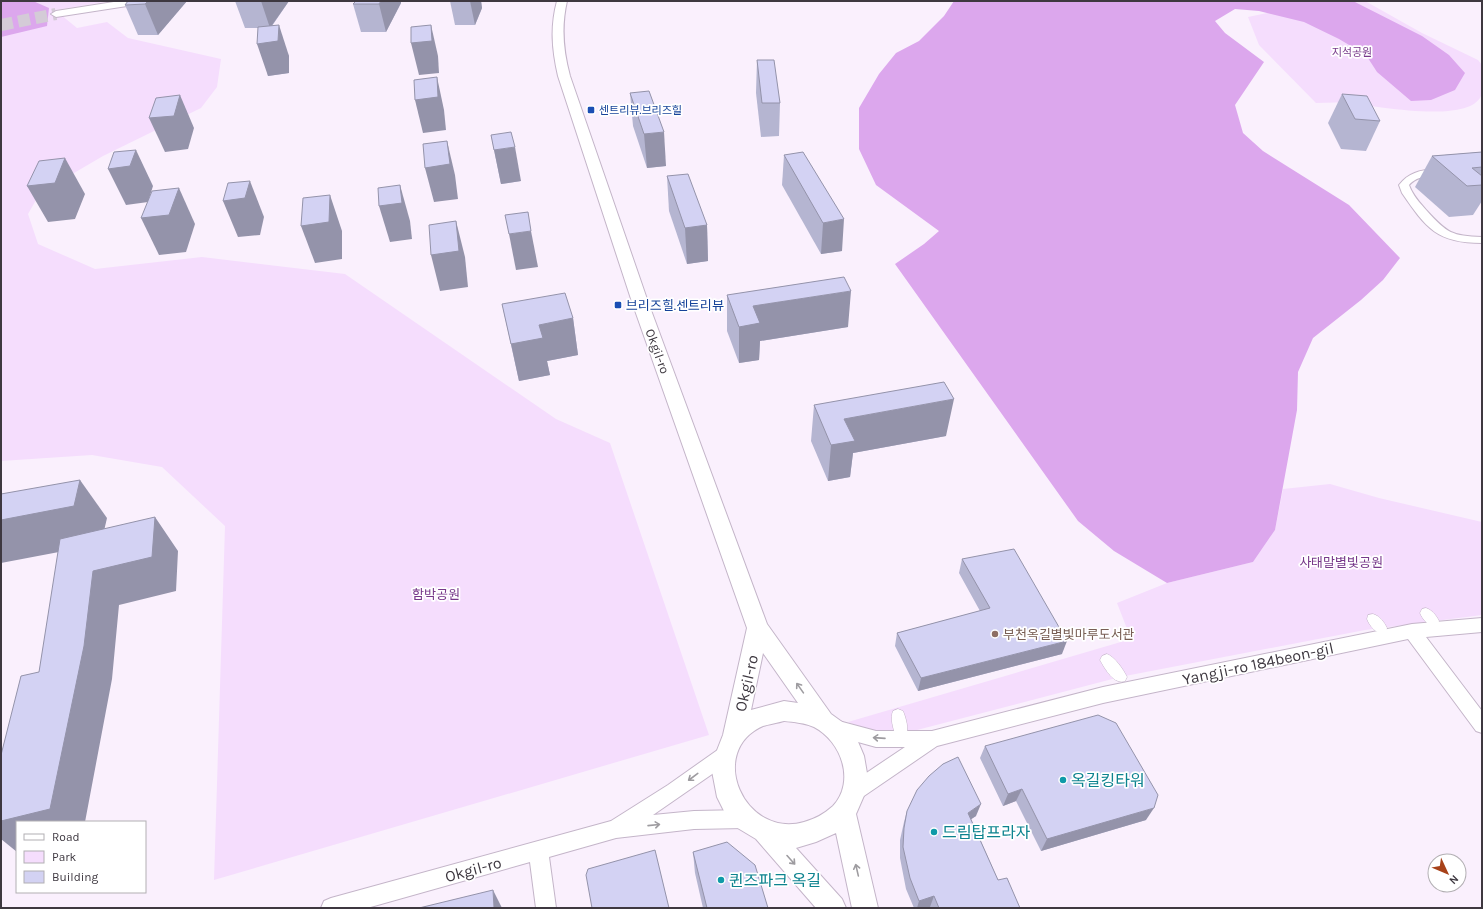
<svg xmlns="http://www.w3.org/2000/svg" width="1483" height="909" font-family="Karla,'Noto Sans KR',sans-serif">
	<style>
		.green { fill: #f5ddfd }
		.forest { fill: #dca7ed }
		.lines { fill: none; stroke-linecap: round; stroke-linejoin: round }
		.tertiary-tunnel { stroke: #d4cbd7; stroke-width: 12; stroke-dasharray: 12 5.5; stroke-linecap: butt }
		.pedestrian-casing { stroke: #c4b5c9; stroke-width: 1 }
		.minor-casing { stroke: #c4b5c9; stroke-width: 2 }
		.tertiary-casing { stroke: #c4b5c9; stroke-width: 2 }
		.pedestrian { fill: #fff; fill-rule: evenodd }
		.minor { fill: #fff; fill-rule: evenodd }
		.tertiary { fill: #fff; fill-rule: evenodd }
		.wall { fill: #b5b5d1 }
		.shaded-wall { fill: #9493aa }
		.building { fill: #d3d2f3; stroke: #9493aa }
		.oneway { stroke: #9e9ca0 }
		.transit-dot { fill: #1a4fb4; stroke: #fff; stroke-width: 1.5 }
		.education-dot { fill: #8d6e63; stroke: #fff; stroke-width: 1.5 }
		.culture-dot { fill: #0f9aa8; stroke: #fff; stroke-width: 1.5 }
		.labels { text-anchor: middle; stroke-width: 3.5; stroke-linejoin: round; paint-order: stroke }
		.far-park-label { font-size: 11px; fill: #77388a; stroke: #fff }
		.far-transit-label { font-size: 11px; fill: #164399; stroke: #fff; text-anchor: start }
		.transit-label { font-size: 13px; fill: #164399; stroke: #fff; text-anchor: start }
		.street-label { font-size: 13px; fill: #3e3840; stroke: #fff }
		.park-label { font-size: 13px; fill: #77388a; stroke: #fff }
		.education-label { font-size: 13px; fill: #785e54; stroke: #fff; text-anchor: start }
		.near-street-label { font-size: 16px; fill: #3e3840; stroke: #fff }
		.near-culture-label { font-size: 16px; fill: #0d838f; stroke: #fff; text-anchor: start }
	</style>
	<rect width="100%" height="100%" fill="#faf0fd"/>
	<!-- green -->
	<g class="green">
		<polygon points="33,1 111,1 55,10 77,28 107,22 128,38 221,59 217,87 201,108 103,156 40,193 28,214 38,244 95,269 202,257 345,274 556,419 610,443 709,735 214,880 225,526 162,467 92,455 1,461 1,11"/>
		<path d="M 1323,1 L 1365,1 L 1422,33 L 1478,60 L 1482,65 C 1482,73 1483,89 1481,96 C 1468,125 1373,105 1346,103 C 1336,102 1326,103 1316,103 L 1259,45 L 1248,17 Z"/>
		<polygon points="1330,484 1379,498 1482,522 1482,615 1365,630 1120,677 917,730 878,734 848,722 1131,639 1117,603 1167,583 1253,562 1275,530 1283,489"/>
	</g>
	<!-- forest -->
	<g class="forest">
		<polygon points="1,1 33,1 49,8 47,26 1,37"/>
		<polygon points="954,1 1353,1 1422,36 1449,55 1465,73 1455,90 1431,100 1411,101 1377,72 1366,55 1339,39 1304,22 1259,11 1235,9 1215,21 1225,33 1264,62 1235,105 1243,133 1263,151 1349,205 1400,258 1383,280 1361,300 1313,338 1298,372 1297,410 1275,530 1253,562 1167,583 1114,551 1078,521 895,264 924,244 939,231 876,185 859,149 859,108 879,74 896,53 919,41 944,16"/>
	</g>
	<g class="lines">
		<!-- tertiary-tunnel -->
		<polyline class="tertiary-tunnel" points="1,25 56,14"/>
		<!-- pedestrian casing -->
		<g class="pedestrian-casing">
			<g id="pedestrian">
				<path d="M 1426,608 C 1432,610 1436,615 1439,621 L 1438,625 C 1429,628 1423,620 1420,613 L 1422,609 Z"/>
				<path d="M 1373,614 C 1380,616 1384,622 1387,628 L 1386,632 C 1377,635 1370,627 1367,619 L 1368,615 Z"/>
				<path d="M 1107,654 C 1115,657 1123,669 1127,677 L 1125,681 C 1114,685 1105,669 1100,660 L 1102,656 Z"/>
				<path d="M 898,709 L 903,711 C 906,718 909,729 906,736 L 901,738 L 896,736 C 893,729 890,718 893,711 Z"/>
			</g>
		</g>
		<!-- minor casing -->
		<g class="minor-casing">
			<g id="minor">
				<path d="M 1435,169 L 1444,170 L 1445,172 L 1444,174 C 1431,177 1419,174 1409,185 C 1413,196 1420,203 1427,211 C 1447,233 1452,236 1482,237 L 1482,243 C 1437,243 1426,228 1402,193 L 1399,185 C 1408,173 1420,170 1435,169 Z"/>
				<polygon points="1482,618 1482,632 1426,637 1482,711 1482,733 1476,731 1408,639 1103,703 937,746 861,798 854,801 847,798 845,792 847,786 905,747 876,747 829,734 826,728 829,722 835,720 876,731 932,731 1103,687 1412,624"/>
				<polygon points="725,747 731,749 734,755 731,761 653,815 694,811 745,810 752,813 754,819 752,825 745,828 694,829 616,838 549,857 556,908 536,908 530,862 367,908 321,908 324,901 331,898 611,821 668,785 719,749"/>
			</g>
		</g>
		<!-- tertiary casing -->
		<g class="tertiary-casing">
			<g id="tertiary">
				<polygon points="120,1 145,1 140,4 56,17 51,14 56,11"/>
				<path d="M 557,1 L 567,1 C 561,27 563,50 570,76 L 648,302 L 767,624 L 831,714 L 849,727 L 856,737 L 864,756 L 868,779 L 866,791 L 856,814 L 878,908 L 852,908 L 836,833 L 816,842 L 796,848 L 842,899 L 846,908 L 816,908 L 756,839 L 736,827 L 727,817 L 717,797 L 712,771 L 714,758 L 723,735 L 747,628 L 632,302 L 558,76 C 552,50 550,27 557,1 ZM 763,653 L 798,703 L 784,701 L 751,710 ZM 784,721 C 794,722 805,723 814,727 C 841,741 856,781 833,806 C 824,814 815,819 804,822 C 744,839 706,751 763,726 C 770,724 777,723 784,721 Z"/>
			</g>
		</g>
		<!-- pedestrian -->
		<use href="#pedestrian" class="pedestrian"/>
		<!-- minor -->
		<use href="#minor" class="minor"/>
		<!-- tertiary -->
		<use href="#tertiary" class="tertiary"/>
	</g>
	<!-- wall -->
	<g class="wall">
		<polygon points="187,1 158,35 138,35 125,5"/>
		<polygon points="235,1 289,1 272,26 289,56 289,73 268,76 258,28 245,28"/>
		<polygon points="450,1 481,1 482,8 475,25 455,25"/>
		<polygon points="401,3 386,32 361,32 353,4"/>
		<polygon points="757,60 780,103 779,136 761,137 756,93"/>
		<polygon points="630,93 666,166 647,168 633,126"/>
		<polygon points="1342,94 1380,121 1366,151 1341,149 1328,123"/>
		<polygon points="491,135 521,181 501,184"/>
		<polygon points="1482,152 1482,201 1473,215 1449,217 1415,187 1432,156"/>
		<polygon points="784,155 842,251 821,254 782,185"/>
		<polygon points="667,176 707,225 708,261 687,264 669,211"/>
		<polygon points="727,295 848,327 760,341 759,360 739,363 727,331"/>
		<polygon points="502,304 573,318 578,355 547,361 550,375 519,381"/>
		<polygon points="814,405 946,436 853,453 850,477 828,481 811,441"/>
		<polygon points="962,559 1062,654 918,691 895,646 897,633 980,611 959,573"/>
		<polygon points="985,746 1146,820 1041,851 1016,801 1003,806 980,758"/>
		<polygon points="907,811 976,816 971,819 998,880 1020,908 930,908 930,907 927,908 914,908 906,889 900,858 900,840 904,822"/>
		<polygon points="693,852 768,908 703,908 695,873"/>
	</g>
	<!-- shaded-wall -->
	<g class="shaded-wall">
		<polygon points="148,1 187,1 158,35 145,4"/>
		<polygon points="261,1 289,1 270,28"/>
		<polygon points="381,1 401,1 401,3 386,32 379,4"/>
		<polygon points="470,1 481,1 482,8 475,25"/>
		<polygon points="279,25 289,56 289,73 268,76 257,44"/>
		<polygon points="431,25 438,56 439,73 419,75 411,43"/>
		<polygon points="437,77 444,110 446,130 423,133 415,100"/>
		<polygon points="180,95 194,128 188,149 165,152 149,118"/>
		<polygon points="664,132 666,166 647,168 644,134"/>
		<polygon points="447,141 455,175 458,199 434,202 425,168"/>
		<polygon points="515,147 521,181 501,184 494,150"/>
		<polygon points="136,150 153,186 148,202 126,205 108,169"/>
		<polygon points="65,158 85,194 75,219 48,222 27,186"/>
		<polygon points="250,181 264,217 260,235 238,237 223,201"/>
		<polygon points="400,185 410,221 412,239 390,242 379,206"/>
		<polygon points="179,188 195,224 186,252 159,255 141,218"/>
		<polygon points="330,195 342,231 342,259 315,263 301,226"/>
		<polygon points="844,219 842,251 821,254 823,223"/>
		<polygon points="456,221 465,257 468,287 440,291 431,255"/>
		<polygon points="707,225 708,261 687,264 685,228"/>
		<polygon points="531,231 538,267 516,270 509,234"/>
		<polygon points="851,291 848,327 760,341 759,360 739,363 739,327 753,306"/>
		<polygon points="573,318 578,355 547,361 550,375 519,381 511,344 539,325"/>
		<polygon points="954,399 946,436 853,453 850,477 828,481 831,445 844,419"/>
		<polygon points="80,480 107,518 101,544 1,563 1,520"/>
		<polygon points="155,517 178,551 176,591 119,605 112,679 85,822 17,822 17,852 1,839 1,821 93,571"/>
		<polygon points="1067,641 1062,654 918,691 921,678"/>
		<polygon points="1022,789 1016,801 1003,806 1008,794"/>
		<polygon points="981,804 976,816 964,824 968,813"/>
		<polygon points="1154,808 1146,820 1041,851 1047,839"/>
		<polygon points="493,890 502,908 494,908"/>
		<polygon points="934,896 930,907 927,908 917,908 919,901"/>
	</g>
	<!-- building -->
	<g class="building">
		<polygon points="128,1 148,1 145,4 125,5"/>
		<polygon points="356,1 381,1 379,4 353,4"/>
		<polygon points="279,25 278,41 257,44 258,27"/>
		<polygon points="431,25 432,41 411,43 411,27"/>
		<polygon points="757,60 774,60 780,103 762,103"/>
		<polygon points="437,77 438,97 415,100 414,80"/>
		<polygon points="649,91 664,132 644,134 630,93"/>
		<polygon points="1342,94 1367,96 1380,121 1355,119"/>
		<polygon points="180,95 174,116 149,118 156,98"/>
		<polygon points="511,132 515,147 494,150 491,135"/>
		<polygon points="447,141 450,164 425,168 423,144"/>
		<polygon points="136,150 130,166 108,169 114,152"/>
		<polygon points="803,152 844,219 823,223 784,155"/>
		<polygon points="1482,152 1482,167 1472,168 1482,176 1482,185 1467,186 1432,156"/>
		<polygon points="65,158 55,183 27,186 39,161"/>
		<polygon points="688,174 707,225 685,228 667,176"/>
		<polygon points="250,181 245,198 223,201 228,183"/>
		<polygon points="400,185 402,203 379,206 378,188"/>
		<polygon points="179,188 169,215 141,218 152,191"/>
		<polygon points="330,195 329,222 301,226 303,198"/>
		<polygon points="528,212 531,231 509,234 505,215"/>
		<polygon points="456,221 459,251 431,255 429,225"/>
		<polygon points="844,277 851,291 753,306 760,323 739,327 727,295"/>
		<polygon points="565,293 573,318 539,325 543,338 511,344 502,304"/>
		<polygon points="944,382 954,399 844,419 855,441 831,445 814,405"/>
		<polygon points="80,480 74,506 1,520 1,494"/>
		<polygon points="155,517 152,557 93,571 84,646 50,809 1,821 1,755 21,676 39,672 60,539"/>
		<polygon points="1014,549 1067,641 921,678 897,633 990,608 962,559"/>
		<polygon points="1098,715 1116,723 1158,795 1154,808 1047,839 1022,789 1008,794 985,746"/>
		<polygon points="958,757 981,804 968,813 998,880 1007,878 1020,908 939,908 934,896 919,901 910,878 903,847 904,828 907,811 917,790 929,776 943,764"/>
		<polygon points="727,842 755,865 768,908 707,908 693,852"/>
		<polygon points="655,850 669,908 592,908 586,875 588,869"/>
		<polygon points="493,890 494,908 419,908"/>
	</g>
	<!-- one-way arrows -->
	<defs><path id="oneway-shaft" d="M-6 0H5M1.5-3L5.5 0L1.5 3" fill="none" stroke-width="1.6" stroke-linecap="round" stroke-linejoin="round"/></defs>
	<g class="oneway">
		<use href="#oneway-shaft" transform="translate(800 688) rotate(-125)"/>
		<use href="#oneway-shaft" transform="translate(879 738) rotate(-176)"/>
		<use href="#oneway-shaft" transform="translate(693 777) rotate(143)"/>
		<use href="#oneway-shaft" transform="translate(654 825) rotate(-6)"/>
		<use href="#oneway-shaft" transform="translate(791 860) rotate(48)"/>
		<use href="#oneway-shaft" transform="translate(857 870) rotate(-103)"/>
	</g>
	<!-- markers -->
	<g class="transit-dot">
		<rect x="587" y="106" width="8" height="8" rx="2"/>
		<rect x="614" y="301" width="8" height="8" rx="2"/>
	</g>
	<circle class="education-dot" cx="995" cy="634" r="4"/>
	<g class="culture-dot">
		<circle cx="1063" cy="780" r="4"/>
		<circle cx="934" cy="832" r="4"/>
		<circle cx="721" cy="880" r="4"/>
	</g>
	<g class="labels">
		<!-- far-park labels -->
		<g class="far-park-label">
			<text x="1352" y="56">지석공원</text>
		</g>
		<!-- far-transit labels -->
		<g class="far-transit-label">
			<text x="599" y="114">센트리뷰.브리즈힐</text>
		</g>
		<!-- transit labels -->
		<g class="transit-label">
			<text x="626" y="310">브리즈힐.센트리뷰</text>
		</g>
		<!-- street labels -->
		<g class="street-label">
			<text transform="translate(658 351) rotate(70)" y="5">Okgil-ro</text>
		</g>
		<!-- park labels -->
		<g class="park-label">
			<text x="1341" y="567">사태말별빛공원</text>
			<text x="436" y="599">함박공원</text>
		</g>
		<!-- education labels -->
		<g class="education-label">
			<text x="1003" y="639">부천옥길별빛마루도서관</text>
		</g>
		<!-- near-street labels -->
		<g class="near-street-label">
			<text transform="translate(1258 663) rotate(-12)" y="6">Yangji-ro 184beon-gil</text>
			<text transform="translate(746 683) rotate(-77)" y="6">Okgil-ro</text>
			<text transform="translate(473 869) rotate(-15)" y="6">Okgil-ro</text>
		</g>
		<!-- near-culture labels -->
		<g class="near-culture-label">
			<text x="1071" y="786">옥길킹타워</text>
			<text x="942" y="838">드림탑프라자</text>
			<text x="729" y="886">퀸즈파크 옥길</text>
		</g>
	</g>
	<!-- border -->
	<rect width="1483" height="909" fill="none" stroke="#3e3840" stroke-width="4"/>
	<!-- legend -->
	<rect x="16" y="821" width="130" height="72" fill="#ffffff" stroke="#b2afb3"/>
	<rect x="24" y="834" width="20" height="6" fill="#ffffff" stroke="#b2afb3"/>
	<text x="52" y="841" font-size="12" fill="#3e3840">Road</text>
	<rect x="24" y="851" width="20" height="12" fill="#f5ddfd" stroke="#b2afb3"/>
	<text x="52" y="861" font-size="12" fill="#3e3840">Park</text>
	<rect x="24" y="871" width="20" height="12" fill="#d3d2f3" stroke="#b2afb3"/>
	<text x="52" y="881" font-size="12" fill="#3e3840">Building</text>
	<!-- north arrow -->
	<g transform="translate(1447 873) rotate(134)"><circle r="19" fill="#ffffff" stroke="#b2afb3"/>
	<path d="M0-3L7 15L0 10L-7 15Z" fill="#a74119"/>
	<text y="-6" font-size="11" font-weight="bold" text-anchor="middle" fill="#3e3840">N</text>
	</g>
</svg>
